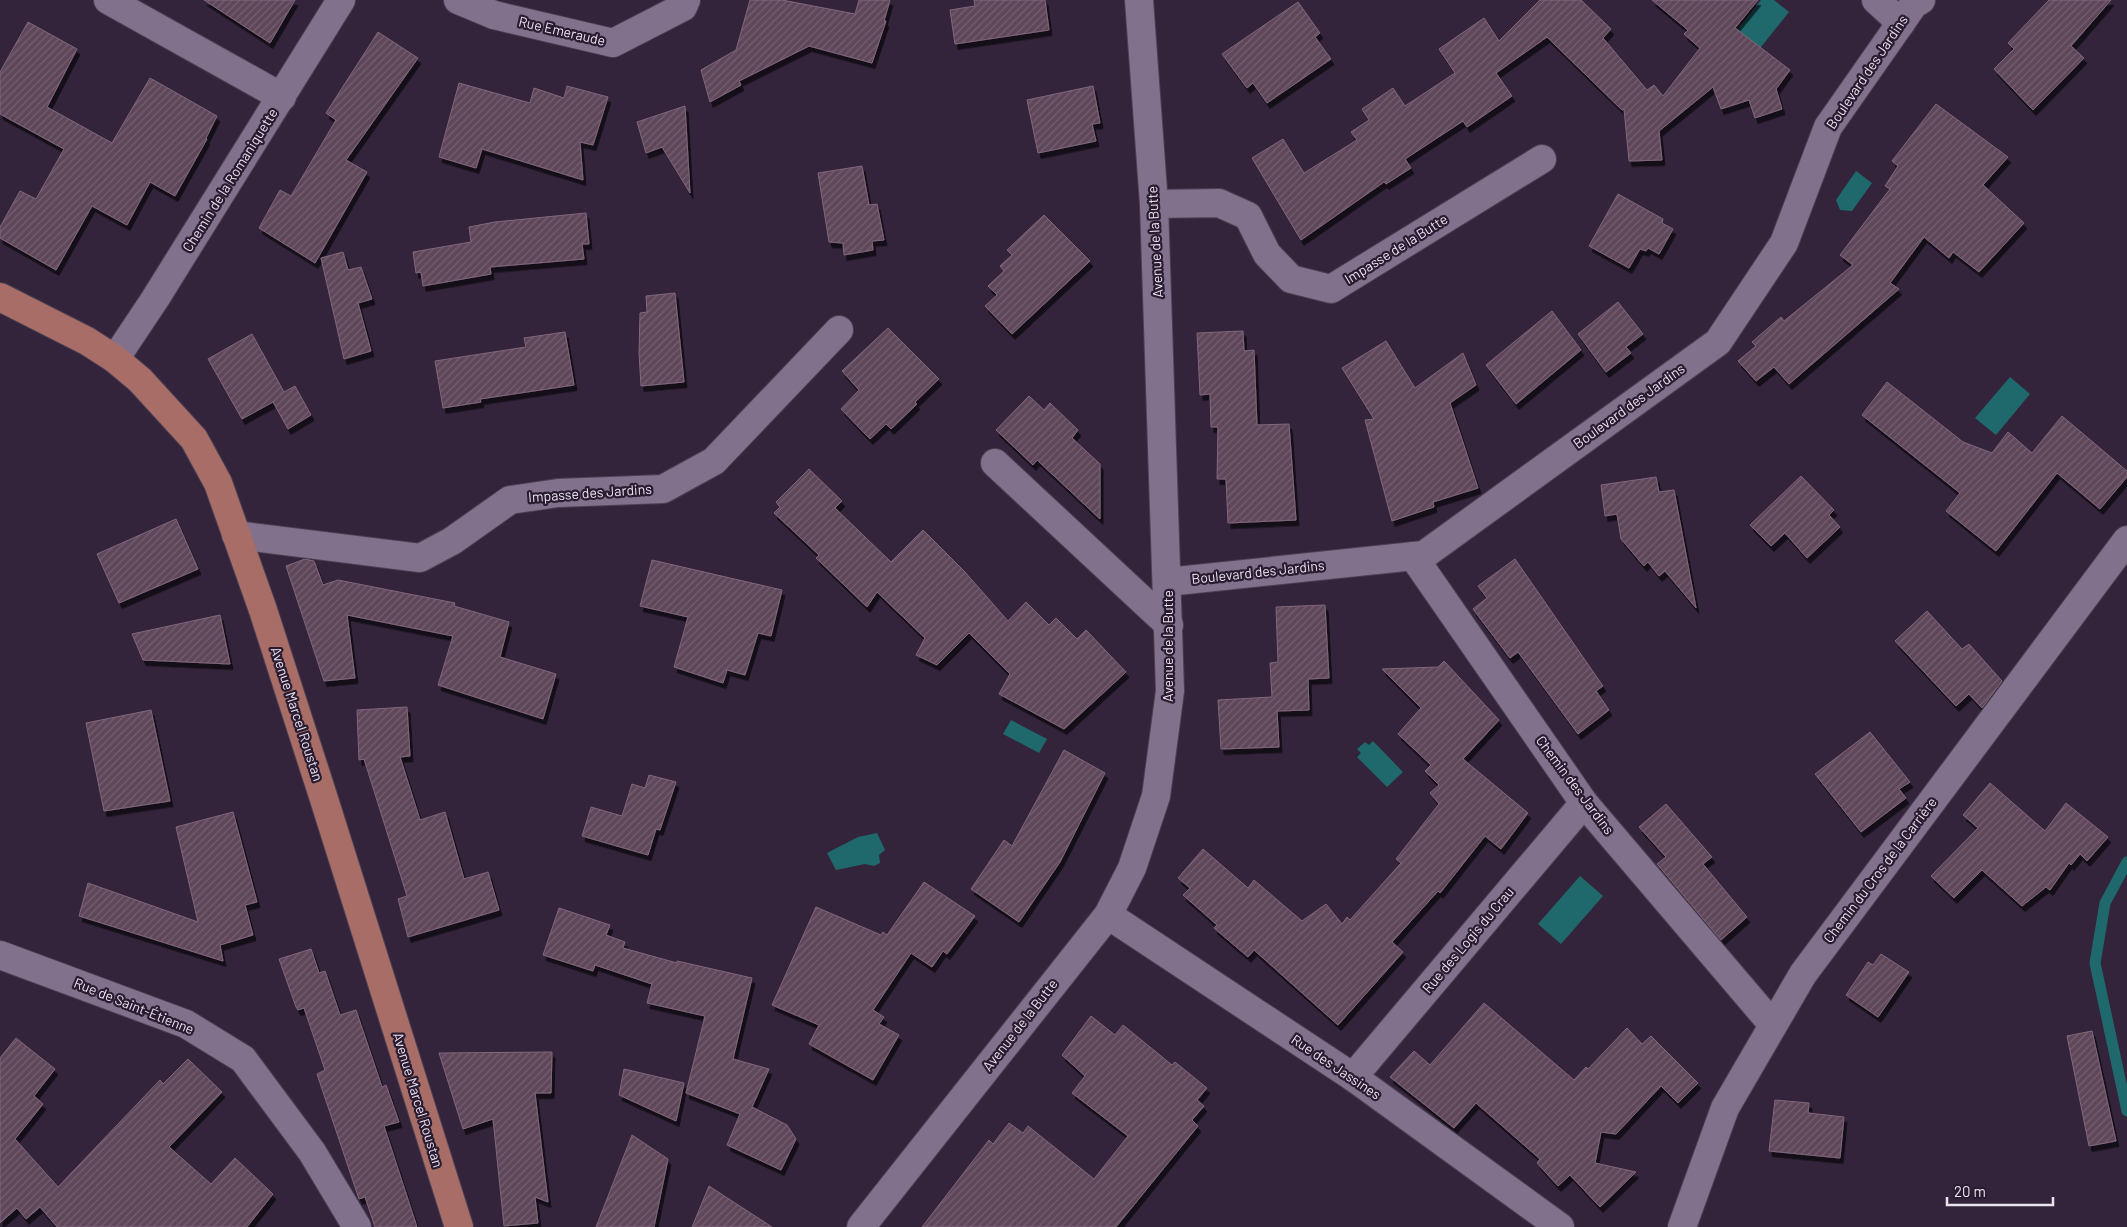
<svg xmlns="http://www.w3.org/2000/svg" width="2127" height="1227" font-family="Barlow,sans-serif">
	<style>
		.water { fill: #1f696c }
		.lines { fill: none; stroke-linecap: round; stroke-linejoin: round }
		.stream { stroke: #1f696c; stroke-width: 11 }
		.building { fill: url(#building-hatch); stroke: #81677c; filter: url(#shadow) }
		.minor-casing { stroke: #4c4053; stroke-width: 30 }
		.major-casing { stroke: #4c4053; stroke-width: 30 }
		.minor { stroke: #82718c; stroke-width: 28 }
		.major { stroke: #a96d67; stroke-width: 28 }
		.labels { text-anchor: middle; stroke-width: 4.5; stroke-linejoin: round; paint-order: stroke }
		.street-label { font-size: 14px; fill: #ebe2f0; stroke: #291b30 }
	</style>
	<defs>
		<pattern id="building-hatch" width="6" height="6" patternUnits="userSpaceOnUse" patternTransform="scale(1.25)"><rect width="6" height="6" fill="#5f465a"/><path d="M-1 1l2-2M0 6l6-6M5 7l2-2" fill="none" stroke="#766072"/></pattern>
		<filter id="shadow"><feDropShadow dx="3" dy="5.5" stdDeviation="0" flood-color="#0009"/></filter>
	</defs>
	<rect width="100%" height="100%" fill="#33243b"/>
	<!-- water -->
	<g class="water">
		<polygon points="1761,0 1774,0 1789,12 1749,62 1733,35"/>
		<polygon points="1856,171 1872,183 1852,211 1840,210 1836,200"/>
		<polygon points="2010,377 2030,394 1996,435 1975,418"/>
		<polygon points="1011,720 1047,739 1039,753 1003,734"/>
		<polygon points="1373,741 1403,772 1387,787 1357,757 1361,753 1357,749 1365,742 1369,745"/>
		<polygon points="877,833 885,850 879,855 880,863 874,866 865,864 836,870 827,853 858,837"/>
		<polygon points="1580,876 1603,896 1561,944 1538,924"/>
	</g>
	<g class="lines">
		<!-- stream -->
		<polyline class="stream" points="2127,862 2105,903 2095,963 2127,1111"/>
	</g>
	<!-- building -->
	<g class="building">
		<polygon points="204,0 295,0 270,43"/>
		<polygon points="750,0 782,0 855,14 859,0 890,0 884,21 886,21 872,63 809,46 739,81 741,85 710,102 701,70 736,50"/>
		<polygon points="974,0 1045,0 1049,30 955,44 950,10 975,6"/>
		<polygon points="1540,0 1581,0 1611,29 1603,38 1619,57 1647,90 1654,85 1663,96 1700,48 1684,34 1688,30 1652,0 1758,0 1735,28 1790,70 1776,89 1782,109 1755,118 1749,100 1721,109 1713,87 1659,131 1662,160 1629,161 1624,109 1622,110 1547,37 1496,73 1512,96 1467,127 1463,121 1405,159 1411,168 1386,184 1384,182 1301,240 1252,158 1283,139 1304,173 1357,140 1351,132 1369,120 1362,109 1393,88 1405,106 1455,73 1439,49 1484,18 1499,41"/>
		<polygon points="2049,0 2111,0 2071,46 2084,58 2033,110 1994,69 2014,49 2008,43"/>
		<polygon points="1298,2 1320,33 1315,37 1331,59 1267,103 1253,83 1247,88 1222,54"/>
		<polygon points="28,22 77,49 47,107 112,143 150,78 217,116 206,138 207,139 175,196 150,182 127,225 92,206 56,270 0,238 0,227 20,191 36,199 64,149 0,114 0,72"/>
		<polygon points="378,32 418,58 346,160 367,172 315,263 259,228 280,190 291,196 336,120 326,113"/>
		<polygon points="459,83 530,103 534,88 564,98 567,86 608,97 593,145 580,142 583,180 482,149 476,168 439,157"/>
		<polygon points="1093,86 1100,123 1092,124 1096,141 1038,153 1027,100"/>
		<polygon points="1936,104 2008,157 1983,185 2024,223 1979,272 1953,252 1949,258 1924,237 1890,283 1899,289 1789,384 1774,367 1756,381 1738,361 1756,346 1752,342 1781,317 1784,321 1853,265 1840,255 1890,189 1885,186 1898,166 1892,161"/>
		<polygon points="685,106 690,193 662,147 646,153 637,122"/>
		<polygon points="862,166 869,205 877,204 884,240 872,241 873,250 844,255 843,243 829,242 818,173"/>
		<polygon points="1618,194 1663,219 1662,223 1673,229 1659,254 1648,248 1646,251 1640,249 1629,268 1589,246"/>
		<polygon points="586,213 589,244 582,244 584,259 490,267 491,274 423,286 421,272 416,273 413,252 471,242 469,227 495,222"/>
		<polygon points="1044,215 1090,261 1012,334 985,306 997,295 988,286 1004,271 1000,266 1012,255 1007,250"/>
		<polygon points="343,252 348,270 361,267 372,299 358,303 371,351 344,359 321,258"/>
		<polygon points="675,293 684,382 641,386 639,353 640,313 647,312 646,296"/>
		<polygon points="1618,302 1643,334 1626,347 1631,353 1606,372 1578,334"/>
		<polygon points="1552,311 1581,350 1516,404 1486,365"/>
		<polygon points="888,328 939,379 915,402 917,404 891,429 886,424 870,439 841,409 859,390 842,371"/>
		<polygon points="1243,331 1244,351 1254,350 1257,425 1289,424 1296,520 1228,523 1226,479 1217,479 1218,427 1211,427 1210,394 1200,395 1197,333"/>
		<polygon points="565,332 574,385 480,399 481,402 443,408 435,361 526,347 524,338"/>
		<polygon points="252,334 284,392 295,386 311,415 288,429 273,402 242,419 208,359"/>
		<polygon points="1386,341 1415,388 1463,353 1476,385 1450,403 1478,488 1433,502 1434,507 1392,521 1365,420 1374,419 1342,368"/>
		<polygon points="1887,382 1963,442 1992,453 2008,432 2032,453 2062,416 2127,471 2127,477 2100,509 2057,473 1996,551 1946,511 1960,493 1862,415"/>
		<polygon points="1029,396 1044,410 1050,403 1078,430 1072,438 1100,464 1100,519 1037,460 1033,465 996,430"/>
		<polygon points="809,469 842,501 835,508 891,562 923,530 964,571 1008,621 1026,602 1049,625 1056,618 1077,639 1086,630 1126,672 1064,729 999,694 1010,674 969,633 937,665 916,655 925,638 877,592 867,607 816,558 819,555 774,513 780,507 776,502"/>
		<polygon points="1801,476 1834,510 1829,515 1840,527 1807,558 1785,533 1771,546 1750,525"/>
		<polygon points="1656,477 1659,492 1674,490 1696,608 1665,571 1659,576 1648,562 1644,566 1621,539 1617,514 1605,516 1601,485"/>
		<polygon points="176,519 198,569 119,603 97,554"/>
		<polygon points="305,559 314,561 323,585 338,580 455,603 454,606 509,622 500,657 556,674 543,719 438,685 453,636 347,615 355,678 324,681 286,566"/>
		<polygon points="1515,559 1603,686 1596,691 1609,710 1578,734 1518,652 1510,658 1473,609 1487,598 1478,586"/>
		<polygon points="652,560 782,590 771,636 758,633 745,675 727,670 723,683 674,667 688,617 640,606"/>
		<polygon points="1325,605 1329,678 1308,679 1309,710 1277,711 1279,747 1221,749 1218,700 1272,697 1270,663 1278,662 1276,607"/>
		<polygon points="1927,611 1962,649 1969,644 2002,681 1982,708 1969,694 1956,706 1895,641"/>
		<polygon points="220,615 230,664 143,660 132,634"/>
		<polygon points="1444,661 1499,720 1463,759 1528,813 1501,849 1485,836 1440,893 1438,891 1392,942 1403,952 1338,1025 1254,950 1248,957 1214,928 1217,925 1183,895 1190,888 1178,878 1203,849 1248,888 1254,880 1302,921 1326,904 1342,924 1347,917 1350,920 1401,863 1396,859 1439,804 1430,793 1439,785 1425,771 1431,765 1398,734 1421,708 1382,669 1438,667"/>
		<polygon points="407,707 410,756 400,757 420,820 445,812 464,879 488,872 499,910 408,937 398,899 407,896 364,759 359,760 357,710"/>
		<polygon points="151,710 170,801 104,811 86,723"/>
		<polygon points="1870,732 1910,782 1899,789 1906,798 1861,832 1815,774"/>
		<polygon points="1064,750 1105,773 1060,862 1019,922 971,889 1004,840 1012,846"/>
		<polygon points="649,775 676,782 660,830 656,829 648,855 582,836 591,807 622,816 632,784 645,788"/>
		<polygon points="1990,783 2045,831 2066,803 2108,837 2087,861 2080,854 2071,865 2069,863 2050,890 2046,887 2022,906 1982,870 1954,898 1931,876 1978,828 1963,815"/>
		<polygon points="1666,804 1712,857 1703,864 1747,917 1721,940 1657,864 1666,857 1639,827"/>
		<polygon points="233,812 257,902 245,905 253,935 220,945 223,961 79,916 88,883 198,922 176,827"/>
		<polygon points="924,882 975,916 947,954 943,951 932,967 911,953 873,1010 884,1017 879,1024 899,1035 873,1080 809,1044 819,1025 772,1005 816,907 881,935 883,932 887,935"/>
		<polygon points="559,908 610,925 606,935 625,942 623,948 677,963 677,961 752,978 733,1059 769,1069 752,1107 787,1125 796,1139 781,1170 727,1145 740,1114 686,1093 705,1016 647,1003 652,984 595,965 593,971 543,955"/>
		<polygon points="311,949 319,973 325,971 340,1015 356,1010 382,1087 386,1085 399,1122 384,1126 417,1227 375,1227 365,1197 359,1199 317,1074 325,1070 304,1008 298,1010 296,1007 279,959"/>
		<polygon points="1881,954 1909,972 1878,1017 1846,995 1868,962 1873,965"/>
		<polygon points="1484,1003 1574,1080 1586,1067 1588,1069 1627,1028 1642,1044 1651,1036 1698,1083 1678,1103 1661,1086 1616,1134 1601,1132 1595,1163 1636,1172 1600,1207 1570,1175 1558,1186 1537,1163 1540,1159 1476,1103 1454,1128 1390,1077 1414,1051 1430,1065"/>
		<polygon points="1091,1016 1115,1035 1123,1025 1172,1065 1175,1062 1207,1088 1197,1100 1204,1106 1192,1120 1198,1126 1116,1227 922,1227 989,1140 993,1144 1009,1123 1023,1133 1028,1126 1094,1179 1128,1136 1072,1093 1085,1076 1062,1055"/>
		<polygon points="2092,1031 2116,1141 2089,1146 2067,1036"/>
		<polygon points="16,1038 55,1069 34,1096 43,1104 15,1139 58,1187 160,1080 163,1084 188,1059 222,1092 169,1147 211,1184 235,1158 273,1194 247,1227 57,1227 40,1207 26,1219 17,1208 0,1223 0,1058"/>
		<polygon points="552,1052 551,1093 535,1093 548,1202 535,1197 538,1223 504,1226 493,1119 463,1129 439,1053"/>
		<polygon points="624,1069 684,1083 676,1121 619,1095"/>
		<polygon points="1775,1100 1809,1103 1808,1113 1844,1117 1840,1158 1769,1151"/>
		<polygon points="632,1135 668,1159 654,1227 596,1227"/>
		<polygon points="709,1186 772,1227 692,1227"/>
	</g>
	<g class="lines">
		<!-- minor casing -->
		<g class="minor-casing">
			<g id="minor">
				<polyline points="108,0 282,97"/>
				<polyline points="458,0 494,15 613,43 683,7 686,0"/>
				<polyline points="1876,0 1901,23"/>
				<polyline points="1154,204 1219,203 1248,216 1267,254 1291,279 1331,289 1542,159"/>
				<polyline points="115,359 155,299 341,0"/>
				<polyline points="995,463 1169,625"/>
				<polyline points="236,535 420,558 452,541 510,500 558,493 663,489 714,461 839,330"/>
				<polyline points="1413,556 1584,803 1773,1025"/>
				<polyline points="1167,582 1424,555 1718,342 1784,243 1828,127 1914,4 1921,0"/>
				<polyline points="1108,915 1353,1077 1560,1227"/>
				<polyline points="0,955 186,1024 243,1059 312,1152 357,1227"/>
				<polyline points="1353,1077 1584,803"/>
				<polyline points="861,1227 1108,915 1132,868 1156,796 1170,691 1154,204 1139,0"/>
				<polyline points="1682,1227 1725,1108 1803,974 2127,540"/>
			</g>
		</g>
		<!-- major casing -->
		<g class="major-casing">
			<polyline id="major" points="0,297 87,341 115,359 140,380 194,439 218,483 263,610 323,796 459,1227"/>
		</g>
		<!-- minor -->
		<use href="#minor" class="minor"/>
		<!-- major -->
		<use href="#major" class="major"/>
	</g>
	<g class="labels">
		<!-- street labels -->
		<g class="street-label">
			<text transform="translate(562 31) rotate(13)" y="5">Rue Emeraude</text>
			<text transform="translate(1867 72) rotate(-56)" y="5">Boulevard des Jardins</text>
			<text transform="translate(230 180) rotate(-58)" y="5">Chemin de la Romaniquette</text>
			<text transform="translate(1155 242) rotate(-93)" y="5">Avenue de la Butte</text>
			<text transform="translate(1396 249) rotate(-32)" y="5">Impasse de la Butte</text>
			<text transform="translate(1629 406) rotate(-36)" y="5">Boulevard des Jardins</text>
			<text transform="translate(590 493) rotate(-4)" y="5">Impasse des Jardins</text>
			<text transform="translate(1258 572) rotate(-6)" y="5">Boulevard des Jardins</text>
			<text transform="translate(1168 646) rotate(-90)" y="5">Avenue de la Butte</text>
			<text transform="translate(297 714) rotate(72)" y="5">Avenue Marcel Roustan</text>
			<text transform="translate(1575 785) rotate(53)" y="5">Chemin des Jardins</text>
			<text transform="translate(1880 870) rotate(-53)" y="5">Chemin du Cros de la Carrière</text>
			<text transform="translate(1468 940) rotate(-50)" y="5">Rue des Logis du Crau</text>
			<text transform="translate(134 1006) rotate(22)" y="5">Rue de Saint-Étienne</text>
			<text transform="translate(1020 1025) rotate(-52)" y="5">Avenue de la Butte</text>
			<text transform="translate(1336 1067) rotate(34)" y="5">Rue des Jassines</text>
			<text transform="translate(418 1100) rotate(73)" y="5">Avenue Marcel Roustan</text>
		</g>
	</g>
	<!-- scale -->
	<path d="M1947 1197v8h106v-8" fill="none" stroke="#ebe2f0" stroke-width="2.5"/>
	<text x="1954" y="1197" font-size="15" fill="#ebe2f0" stroke="#291b30" stroke-width="4" paint-order="stroke">20 m</text>
</svg>
